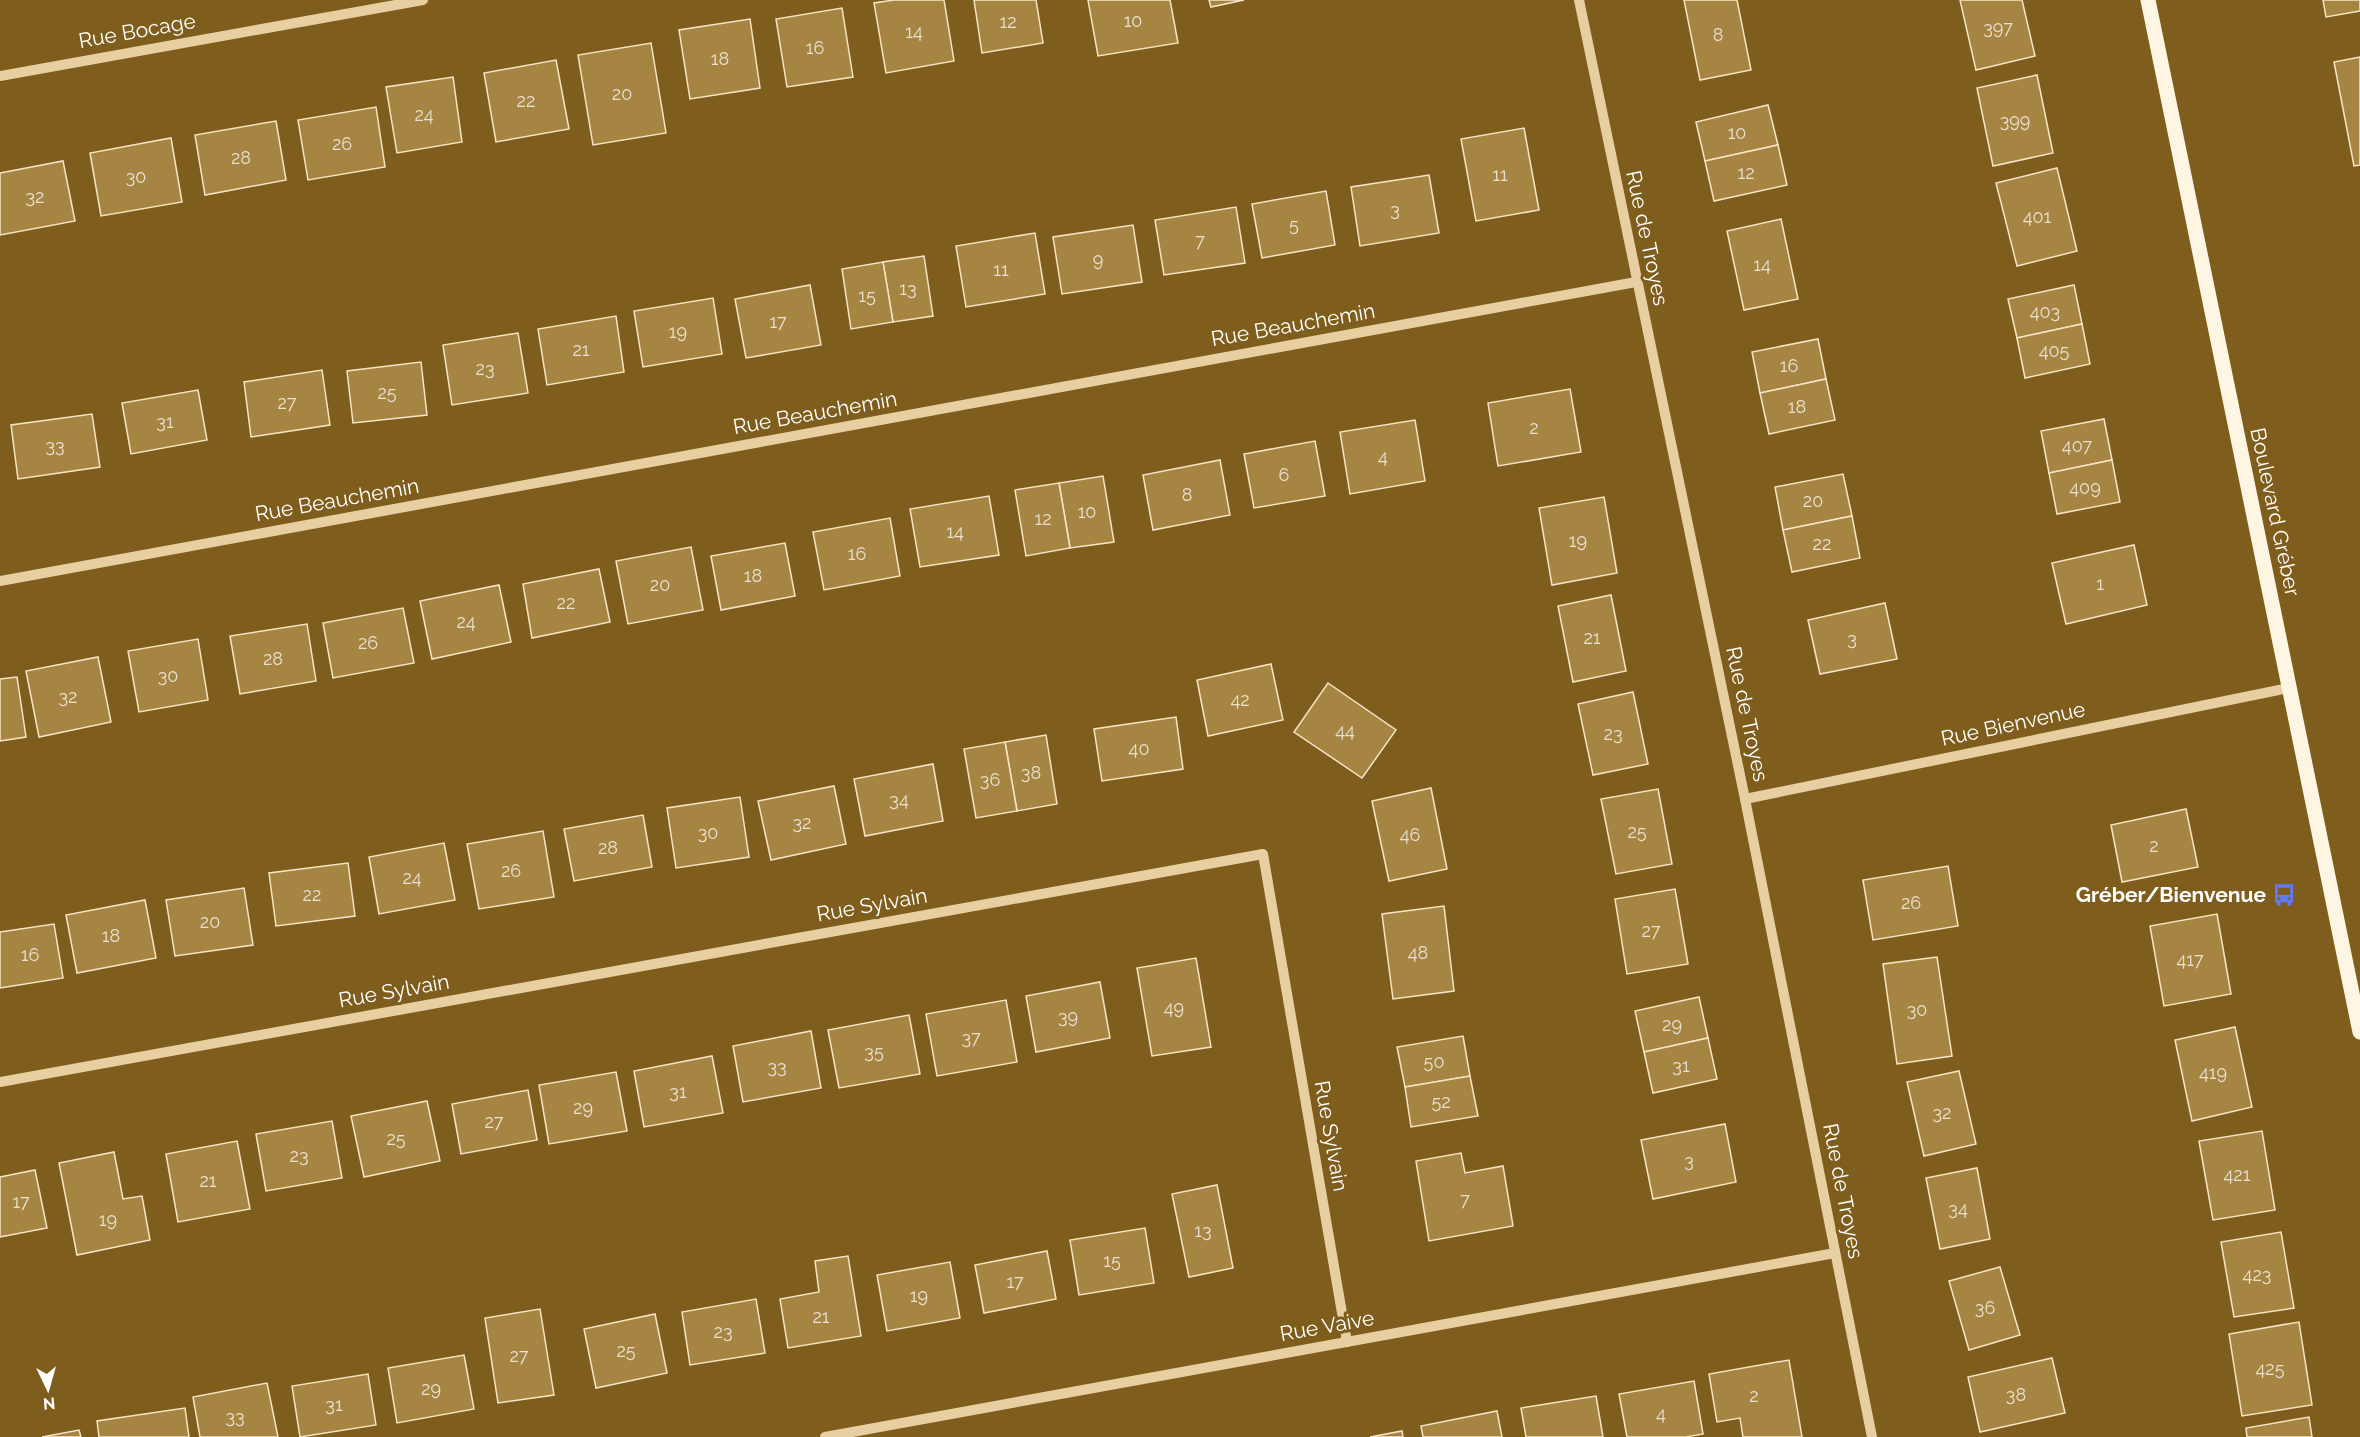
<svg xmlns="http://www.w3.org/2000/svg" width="2360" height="1437" font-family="Raleway,sans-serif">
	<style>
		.building { fill: #a68442; stroke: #f6e5c5; stroke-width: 1.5 }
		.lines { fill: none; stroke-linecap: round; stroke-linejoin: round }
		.minor { stroke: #e8cfa1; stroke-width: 10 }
		.major { stroke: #fef6e3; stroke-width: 15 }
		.labels { text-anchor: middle; stroke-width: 6; stroke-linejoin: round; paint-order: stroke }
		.number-label { font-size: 18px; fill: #e9e0d0 }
		.street-label { font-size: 21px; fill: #fff; stroke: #7f5e1d }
		.poi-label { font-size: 21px; font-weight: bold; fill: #fff; stroke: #7f5e1d; text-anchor: end }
	</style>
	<rect width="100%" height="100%" fill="#7f5e1d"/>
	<!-- building -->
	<g class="building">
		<polygon points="894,0 944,0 954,61 886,73 874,3"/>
		<polygon points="974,0 1036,0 1043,43 982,53"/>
		<polygon points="1088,0 1170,0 1178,43 1098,56"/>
		<polygon points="1209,0 1244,0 1211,7"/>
		<polygon points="1684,0 1737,0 1751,70 1700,80"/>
		<polygon points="1960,0 2022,0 2035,56 1976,70"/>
		<polygon points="2323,0 2360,0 2360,11 2326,17"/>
		<polygon points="842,8 853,77 787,87 776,19"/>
		<polygon points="750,19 760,88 690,99 679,30"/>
		<polygon points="651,43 666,133 593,145 578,55"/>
		<polygon points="2360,57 2360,165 2354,166 2334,62"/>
		<polygon points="556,60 569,129 496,142 484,73"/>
		<polygon points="2037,75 2053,153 1993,166 1977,88"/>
		<polygon points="453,77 462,142 397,153 386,87"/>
		<polygon points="1768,105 1778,145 1705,161 1696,122"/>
		<polygon points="376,107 385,167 308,180 298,120"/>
		<polygon points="276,121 286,180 205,195 195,135"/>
		<polygon points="1524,128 1539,210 1476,221 1461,139"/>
		<polygon points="171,138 182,202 101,216 90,153"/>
		<polygon points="1778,145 1787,185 1714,201 1705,161"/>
		<polygon points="63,161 75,221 0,235 0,173"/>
		<polygon points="2057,168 2077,251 2017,266 1996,183"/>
		<polygon points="1429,175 1439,233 1360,246 1351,187"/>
		<polygon points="1326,191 1335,245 1262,258 1252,204"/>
		<polygon points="1236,207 1245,263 1164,275 1155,220"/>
		<polygon points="1781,219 1798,299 1744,310 1727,231"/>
		<polygon points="1133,225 1142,282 1062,294 1053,237"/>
		<polygon points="1035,233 1045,294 966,307 956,246"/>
		<polygon points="924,256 933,316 893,322 883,262"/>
		<polygon points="883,262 893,322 851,329 842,269"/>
		<polygon points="810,285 821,345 746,358 735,299"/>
		<polygon points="2074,285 2082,324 2017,338 2008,299"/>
		<polygon points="713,298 722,354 643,367 634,311"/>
		<polygon points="616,316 624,372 547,385 538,329"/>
		<polygon points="2082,324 2090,364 2025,378 2017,338"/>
		<polygon points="518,333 528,393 452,405 443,345"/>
		<polygon points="1818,339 1826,379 1760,393 1752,352"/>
		<polygon points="421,362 427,415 353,423 347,371"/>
		<polygon points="322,370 330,425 251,437 244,382"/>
		<polygon points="1826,379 1835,420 1769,434 1760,393"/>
		<polygon points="1570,389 1581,452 1498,466 1488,403"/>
		<polygon points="198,390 207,440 131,454 122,403"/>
		<polygon points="92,414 100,467 18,479 11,425"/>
		<polygon points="2104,419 2112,460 2049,473 2041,431"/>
		<polygon points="1415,420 1425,481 1350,494 1340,432"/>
		<polygon points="1315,441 1325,496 1254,508 1244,454"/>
		<polygon points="1220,460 1230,515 1153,530 1143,475"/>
		<polygon points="2112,460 2120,502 2057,514 2049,473"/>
		<polygon points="1843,474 1852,516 1783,530 1775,487"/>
		<polygon points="1103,476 1114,542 1070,548 1059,483"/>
		<polygon points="1059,483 1070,548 1026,556 1015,490"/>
		<polygon points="989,496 999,555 920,567 910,509"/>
		<polygon points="1604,497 1617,573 1552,585 1539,508"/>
		<polygon points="1852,516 1860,558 1792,572 1783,530"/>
		<polygon points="890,518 900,576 824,590 813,532"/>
		<polygon points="785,543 795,596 721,610 711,556"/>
		<polygon points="2134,545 2147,605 2066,624 2052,563"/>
		<polygon points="691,547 703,610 628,624 616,561"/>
		<polygon points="599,569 610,622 532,638 523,584"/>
		<polygon points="499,585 511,642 432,659 420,601"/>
		<polygon points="1611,595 1626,671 1573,682 1558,606"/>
		<polygon points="1885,603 1897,659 1820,674 1808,620"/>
		<polygon points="403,608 414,663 333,678 323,623"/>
		<polygon points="307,624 316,681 240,694 230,636"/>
		<polygon points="198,639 208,700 139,712 128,651"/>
		<polygon points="98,657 111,722 39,737 26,671"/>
		<polygon points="1271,664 1283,720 1208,736 1197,680"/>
		<polygon points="17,677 26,737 0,741 0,679"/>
		<polygon points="1328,683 1396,730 1362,778 1294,732"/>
		<polygon points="1633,692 1648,764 1593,775 1578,704"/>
		<polygon points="1176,717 1183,769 1102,781 1094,729"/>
		<polygon points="1046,735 1057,804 1017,811 1005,742"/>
		<polygon points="1005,742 1017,811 976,818 964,749"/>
		<polygon points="933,764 943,821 865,836 854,779"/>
		<polygon points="834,786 846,844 771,860 758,801"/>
		<polygon points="1431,788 1447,869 1389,881 1372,801"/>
		<polygon points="1658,789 1672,864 1616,874 1601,799"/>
		<polygon points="740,797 749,857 676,868 667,808"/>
		<polygon points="2186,809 2198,867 2122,882 2111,825"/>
		<polygon points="643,815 652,867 574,881 564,829"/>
		<polygon points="543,831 554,897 479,909 467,844"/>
		<polygon points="444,843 455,900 379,914 369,857"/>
		<polygon points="348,863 355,916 276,926 269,873"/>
		<polygon points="1948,866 1958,926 1873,940 1863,880"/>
		<polygon points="244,888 253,945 175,956 166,900"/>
		<polygon points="1675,889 1688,964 1627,974 1615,899"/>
		<polygon points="145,900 156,958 77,973 66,915"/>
		<polygon points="1444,906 1454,991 1393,999 1382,914"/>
		<polygon points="2217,914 2231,994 2164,1006 2150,926"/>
		<polygon points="54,924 63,978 0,988 0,932"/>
		<polygon points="1937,957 1952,1056 1897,1064 1883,964"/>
		<polygon points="1196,958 1211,1047 1152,1056 1137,968"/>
		<polygon points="1100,982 1110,1038 1036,1052 1026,996"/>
		<polygon points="1699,997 1708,1038 1644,1052 1635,1011"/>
		<polygon points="1006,1000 1017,1062 937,1076 926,1014"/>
		<polygon points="909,1015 920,1074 839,1088 828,1030"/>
		<polygon points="2235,1027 2252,1107 2192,1121 2175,1040"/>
		<polygon points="811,1031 821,1088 743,1102 733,1046"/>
		<polygon points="1463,1036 1470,1076 1405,1087 1397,1047"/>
		<polygon points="1708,1038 1717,1079 1653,1093 1644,1052"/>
		<polygon points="712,1056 723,1113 644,1127 634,1071"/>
		<polygon points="1959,1071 1976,1144 1924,1156 1907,1082"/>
		<polygon points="616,1072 627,1131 549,1144 539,1085"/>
		<polygon points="1470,1076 1478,1116 1411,1127 1405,1087"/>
		<polygon points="528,1090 537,1140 461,1154 452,1104"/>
		<polygon points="427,1101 440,1161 364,1177 351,1116"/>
		<polygon points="332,1121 342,1178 266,1191 256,1134"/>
		<polygon points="1725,1124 1736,1182 1653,1199 1641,1140"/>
		<polygon points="2262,1131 2275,1210 2213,1220 2199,1141"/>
		<polygon points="237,1141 250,1209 178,1222 166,1154"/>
		<polygon points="114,1152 123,1199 142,1196 150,1240 77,1255 59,1163"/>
		<polygon points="1461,1153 1465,1173 1503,1166 1513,1226 1429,1241 1416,1161"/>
		<polygon points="1977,1168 1990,1239 1940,1249 1926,1178"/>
		<polygon points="35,1170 47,1228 0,1237 0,1177"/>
		<polygon points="1217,1185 1233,1268 1189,1277 1172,1194"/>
		<polygon points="1145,1228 1154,1283 1079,1295 1070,1240"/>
		<polygon points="2281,1232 2294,1308 2234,1317 2221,1242"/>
		<polygon points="1047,1251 1056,1299 984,1313 975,1265"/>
		<polygon points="848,1256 861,1336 788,1348 780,1299 819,1292 815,1261"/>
		<polygon points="950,1262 960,1318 887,1331 877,1275"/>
		<polygon points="2000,1267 2020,1335 1969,1350 1949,1281"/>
		<polygon points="756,1299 765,1353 690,1365 682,1312"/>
		<polygon points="540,1309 554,1395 498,1403 485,1318"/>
		<polygon points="655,1314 667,1373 596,1388 584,1329"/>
		<polygon points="2299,1322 2312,1405 2242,1416 2229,1334"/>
		<polygon points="464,1355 474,1409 397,1423 388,1368"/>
		<polygon points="2052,1358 2065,1413 1980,1432 1968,1377"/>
		<polygon points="1789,1360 1802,1437 1743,1437 1740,1418 1717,1422 1709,1374"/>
		<polygon points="368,1374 376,1425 300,1437 292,1386"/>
		<polygon points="1694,1381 1703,1434 1686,1437 1627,1437 1619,1394"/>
		<polygon points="267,1383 278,1437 200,1437 193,1397"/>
		<polygon points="1596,1396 1603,1437 1526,1437 1521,1408"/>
		<polygon points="185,1408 189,1437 99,1437 97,1421"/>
		<polygon points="1497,1411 1502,1437 1423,1437 1421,1426"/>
		<polygon points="2309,1417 2312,1437 2247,1437 2246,1428"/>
		<polygon points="79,1430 81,1437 42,1437"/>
		<polygon points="1402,1431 1403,1437 1370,1437"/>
	</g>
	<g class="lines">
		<!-- minor -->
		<g class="minor">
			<polyline points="1579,0 1745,799 1872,1437"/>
			<polyline points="0,76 423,0"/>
			<polyline points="0,581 1636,282"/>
			<polyline points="1745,799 2289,688"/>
			<polyline points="0,1082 1263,854 1347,1342"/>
			<polyline points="825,1437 1835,1253"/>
		</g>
		<!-- major -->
		<polyline class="major" points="2148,0 2360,1032"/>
	</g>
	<!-- icons -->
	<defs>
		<g id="bus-bare" transform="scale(1.8)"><path d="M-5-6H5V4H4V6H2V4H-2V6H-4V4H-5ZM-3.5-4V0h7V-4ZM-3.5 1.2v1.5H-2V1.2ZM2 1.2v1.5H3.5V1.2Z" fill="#5f7bf8" stroke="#7f5e1d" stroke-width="2.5" paint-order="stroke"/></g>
	</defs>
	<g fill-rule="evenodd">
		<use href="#bus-bare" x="2284" y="895"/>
	</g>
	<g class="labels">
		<!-- number labels -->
		<g class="number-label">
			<text x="1133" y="27">10</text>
			<text x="1008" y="28">12</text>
			<text x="1998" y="34">397</text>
			<text x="914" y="38">14</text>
			<text x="1718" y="41">8</text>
			<text x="815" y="54">16</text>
			<text x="720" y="65">18</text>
			<text x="622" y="100">20</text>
			<text x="526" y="107">22</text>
			<text x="424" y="121">24</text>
			<text x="2015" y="127">399</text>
			<text x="1737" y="139">10</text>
			<text x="342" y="150">26</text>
			<text x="241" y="164">28</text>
			<text x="1746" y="179">12</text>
			<text x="1500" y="181">11</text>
			<text x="136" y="183">30</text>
			<text x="35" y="203">32</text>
			<text x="1395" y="216">3</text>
			<text x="2037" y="223">401</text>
			<text x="1294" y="231">5</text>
			<text x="1200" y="247">7</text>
			<text x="1098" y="266">9</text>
			<text x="1762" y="271">14</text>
			<text x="1001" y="276">11</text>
			<text x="908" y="295">13</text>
			<text x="867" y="302">15</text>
			<text x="2045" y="318">403</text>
			<text x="778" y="328">17</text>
			<text x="678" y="338">19</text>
			<text x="581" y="356">21</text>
			<text x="2054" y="357">405</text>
			<text x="1789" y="372">16</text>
			<text x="485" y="375">23</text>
			<text x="387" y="399">25</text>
			<text x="287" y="409">27</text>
			<text x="1797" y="413">18</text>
			<text x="165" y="428">31</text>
			<text x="1534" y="434">2</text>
			<text x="55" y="452">33</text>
			<text x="2077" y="452">407</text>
			<text x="1383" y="463">4</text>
			<text x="1284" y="481">6</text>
			<text x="2085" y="494">409</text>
			<text x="1187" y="501">8</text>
			<text x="1813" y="507">20</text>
			<text x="1087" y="518">10</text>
			<text x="1043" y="525">12</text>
			<text x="955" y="538">14</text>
			<text x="1578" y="547">19</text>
			<text x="1822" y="550">22</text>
			<text x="857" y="560">16</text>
			<text x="753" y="582">18</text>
			<text x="2100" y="590">1</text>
			<text x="660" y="591">20</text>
			<text x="566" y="609">22</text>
			<text x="466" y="628">24</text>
			<text x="1592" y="644">21</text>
			<text x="1852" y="645">3</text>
			<text x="368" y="649">26</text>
			<text x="273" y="665">28</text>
			<text x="168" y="682">30</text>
			<text x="68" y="703">32</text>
			<text x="1240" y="706">42</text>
			<text x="1345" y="737">44</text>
			<text x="1613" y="740">23</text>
			<text x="1139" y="755">40</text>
			<text x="1031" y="779">38</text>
			<text x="990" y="786">36</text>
			<text x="899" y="806">34</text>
			<text x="802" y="829">32</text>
			<text x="1637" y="838">25</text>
			<text x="708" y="839">30</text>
			<text x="1410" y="841">46</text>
			<text x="2154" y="852">2</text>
			<text x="608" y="854">28</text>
			<text x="511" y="877">26</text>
			<text x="412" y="884">24</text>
			<text x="312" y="901">22</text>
			<text x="1911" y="909">26</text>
			<text x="210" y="928">20</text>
			<text x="1651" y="937">27</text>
			<text x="111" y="942">18</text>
			<text x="1418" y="959">48</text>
			<text x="30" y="961">16</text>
			<text x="2190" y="966">417</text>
			<text x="1174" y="1014">49</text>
			<text x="1917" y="1016">30</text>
			<text x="1068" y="1023">39</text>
			<text x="1672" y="1031">29</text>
			<text x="971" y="1044">37</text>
			<text x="874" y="1058">35</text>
			<text x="1434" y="1068">50</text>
			<text x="1681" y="1072">31</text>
			<text x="777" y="1073">33</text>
			<text x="2213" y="1079">419</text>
			<text x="678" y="1098">31</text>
			<text x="1441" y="1108">52</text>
			<text x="583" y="1114">29</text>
			<text x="1942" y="1119">32</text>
			<text x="494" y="1128">27</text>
			<text x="396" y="1145">25</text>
			<text x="299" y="1162">23</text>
			<text x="1689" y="1167">3</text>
			<text x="2237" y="1181">421</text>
			<text x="208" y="1187">21</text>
			<text x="1465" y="1206">7</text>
			<text x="21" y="1208">17</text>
			<text x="1958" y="1215">34</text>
			<text x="108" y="1226">19</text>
			<text x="1203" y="1237">13</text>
			<text x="1112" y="1267">15</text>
			<text x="2257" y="1281">423</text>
			<text x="1015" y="1288">17</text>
			<text x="919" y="1302">19</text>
			<text x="1985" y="1314">36</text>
			<text x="821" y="1323">21</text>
			<text x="723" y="1338">23</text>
			<text x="626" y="1357">25</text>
			<text x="519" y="1362">27</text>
			<text x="2270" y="1375">425</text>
			<text x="431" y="1395">29</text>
			<text x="2016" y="1401">38</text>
			<text x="1754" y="1402">2</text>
			<text x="334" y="1411">31</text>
			<text x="1661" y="1420">4</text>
			<text x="235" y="1423">33</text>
		</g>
		<!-- street labels -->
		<g class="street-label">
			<text transform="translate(137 31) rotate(-10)" y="7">Rue Bocage</text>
			<text transform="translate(1647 238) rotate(78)" y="7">Rue de Troyes</text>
			<text transform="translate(1293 325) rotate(-10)" y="7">Rue Beauchemin</text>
			<text transform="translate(815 413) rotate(-10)" y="7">Rue Beauchemin</text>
			<text transform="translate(337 500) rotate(-10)" y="7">Rue Beauchemin</text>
			<text transform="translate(2275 512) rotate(78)" y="7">Boulevard Gréber</text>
			<text transform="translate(1747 714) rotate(78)" y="7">Rue de Troyes</text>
			<text transform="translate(2013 724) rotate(-12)" y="7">Rue Bienvenue</text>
			<text transform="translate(872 905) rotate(-10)" y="7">Rue Sylvain</text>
			<text transform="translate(394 991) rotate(-10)" y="7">Rue Sylvain</text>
			<text transform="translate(1331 1136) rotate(80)" y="7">Rue Sylvain</text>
			<text transform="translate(1843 1191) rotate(79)" y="7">Rue de Troyes</text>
			<text transform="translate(1327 1326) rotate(-10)" y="7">Rue Vaive</text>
		</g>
		<!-- poi labels -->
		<g class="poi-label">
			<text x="2266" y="902">Gréber/Bienvenue</text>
		</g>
	</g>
	<!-- north arrow -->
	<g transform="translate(48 1389) rotate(175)" stroke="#7f5e1d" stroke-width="4.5" paint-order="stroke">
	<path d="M0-4.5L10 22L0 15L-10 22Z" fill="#ffffff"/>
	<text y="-9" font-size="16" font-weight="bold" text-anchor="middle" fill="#ffffff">N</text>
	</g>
</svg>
